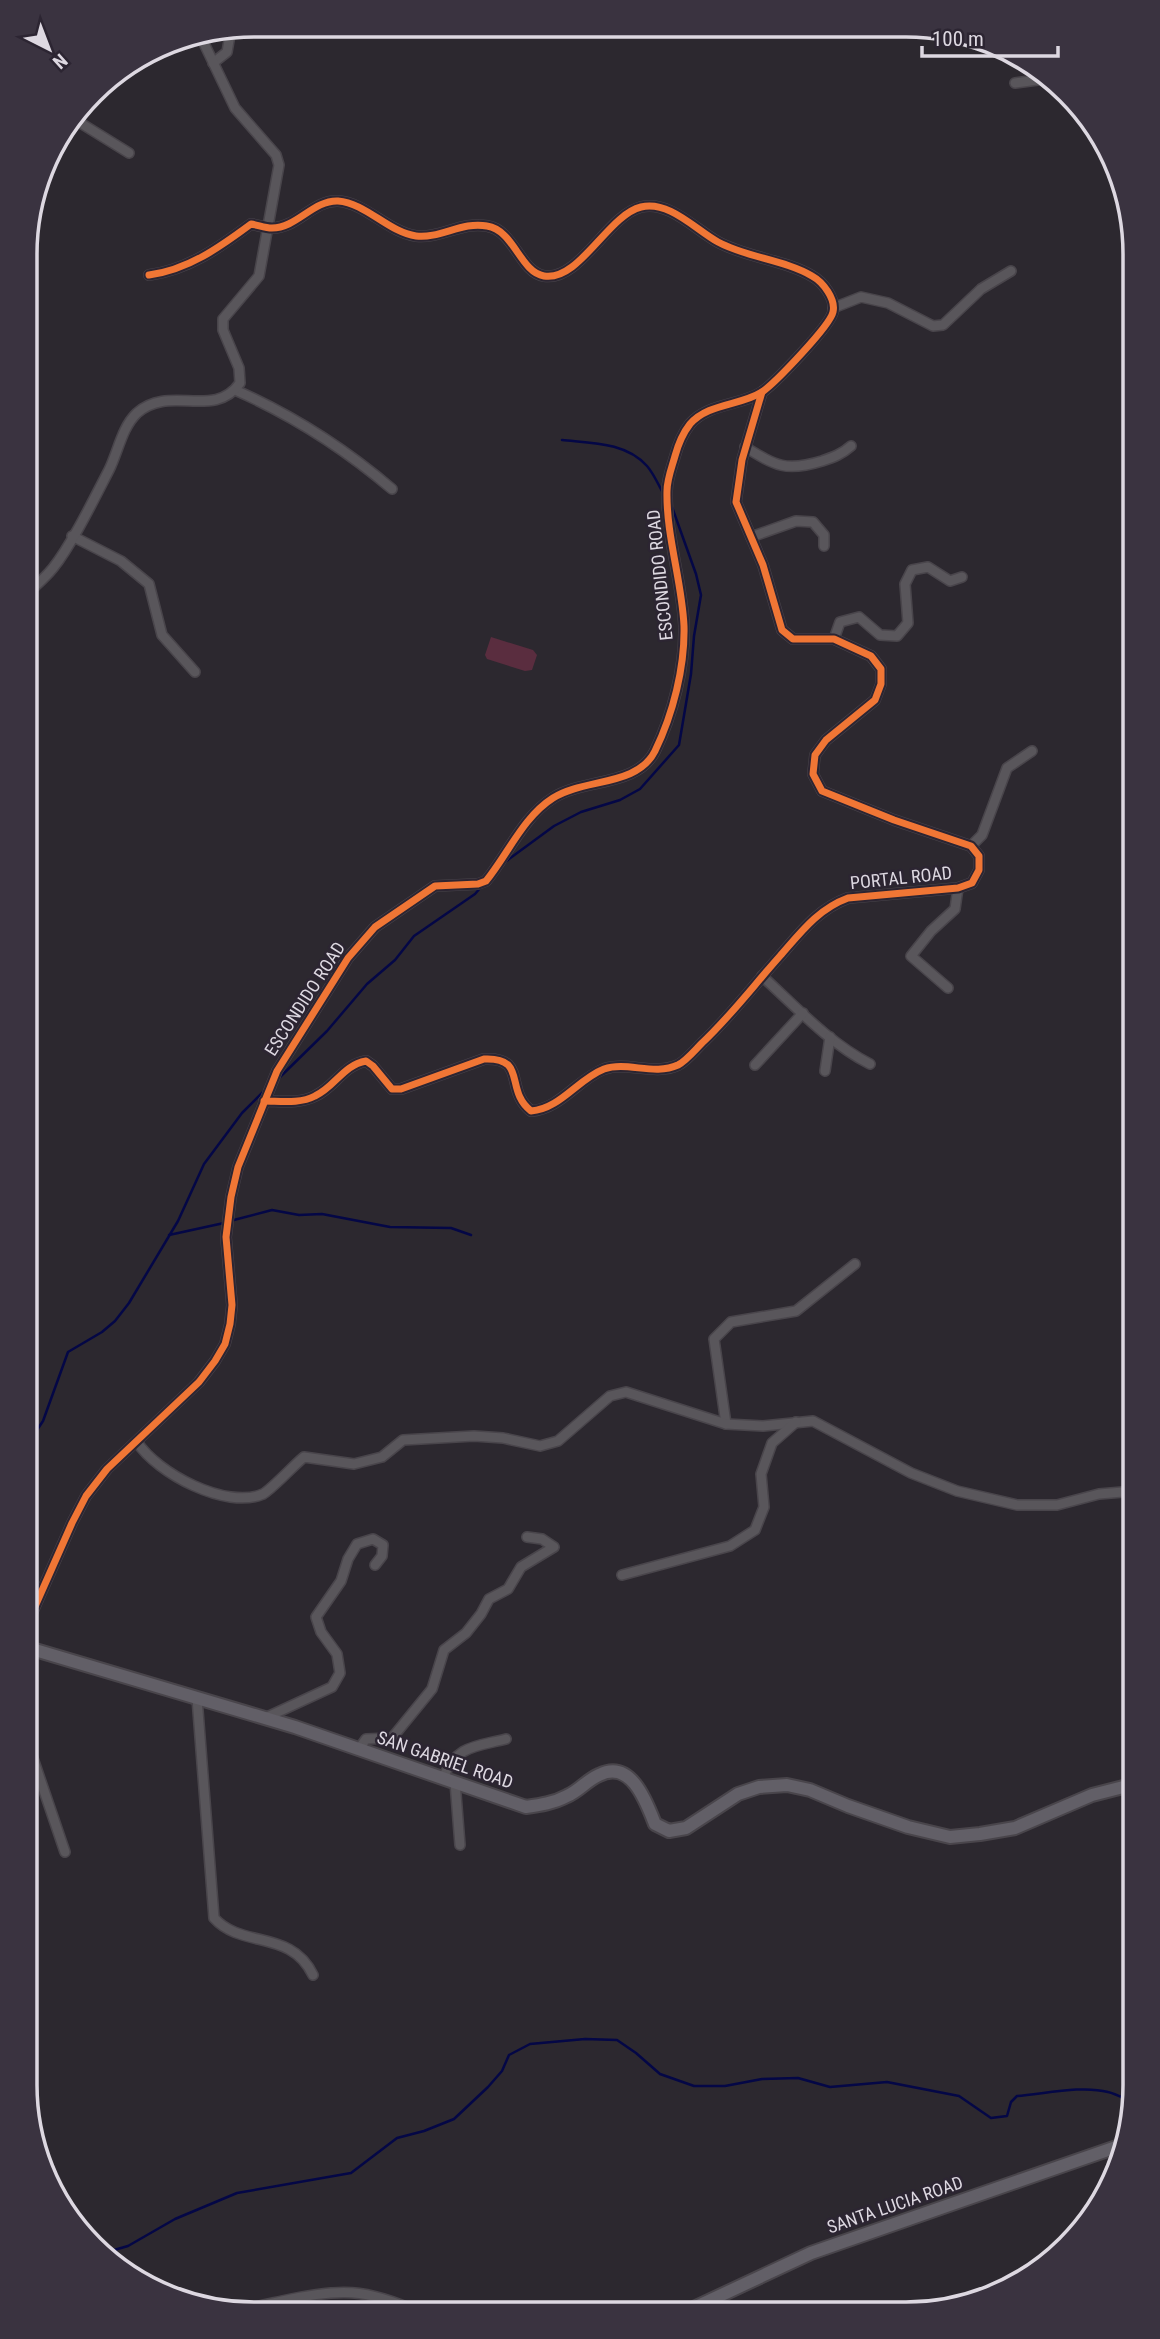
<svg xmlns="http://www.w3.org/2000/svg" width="1160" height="2339" font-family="'Roboto Condensed',sans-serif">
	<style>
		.green { fill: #5a2d3f }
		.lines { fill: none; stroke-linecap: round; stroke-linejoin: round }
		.stream { stroke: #040746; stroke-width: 2.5 }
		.street-casing { stroke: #49454b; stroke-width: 12 }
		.secondary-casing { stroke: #49454b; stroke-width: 16 }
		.street { stroke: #59565b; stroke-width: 9 }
		.secondary { stroke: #625f67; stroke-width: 12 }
		.cycleway-casing { stroke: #2c2532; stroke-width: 11 }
		.cycleway { stroke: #f07635; stroke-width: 7 }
		.labels { text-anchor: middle; stroke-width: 5; stroke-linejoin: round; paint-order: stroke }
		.street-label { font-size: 18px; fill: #ddd8e1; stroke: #2c2532 }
		.rim { fill: none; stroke: #ddd8e1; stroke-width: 3.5 }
	</style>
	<rect width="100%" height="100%" fill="#2c282f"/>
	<!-- green -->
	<polygon class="green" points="491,637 533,650 537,655 532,670 525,671 487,659 485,655"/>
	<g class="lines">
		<!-- stream -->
		<g class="stream">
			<path d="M 562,440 C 591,443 626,442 647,466 C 654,474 659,486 664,495"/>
			<polyline points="505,862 554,826 581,812 620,800 640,789 679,745 691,674 694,636 701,595 696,574 672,507"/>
			<polyline points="279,1078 327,1031 367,984 395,960 414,936 475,894 481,887"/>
			<polyline points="230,1221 272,1210 299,1215 322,1214 390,1227 451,1228 471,1235"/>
			<polyline points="169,1235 224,1223"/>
			<polyline points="25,1448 43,1421 68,1352 102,1332 115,1321 129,1303 178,1221 204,1164 242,1113 266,1089"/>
			<path d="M 100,2254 L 128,2246 L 175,2219 L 237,2193 L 351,2173 L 397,2138 L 424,2131 L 454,2119 L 488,2087 L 502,2071 L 509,2055 L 530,2044 L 585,2039 L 617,2040 L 636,2053 L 660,2074 L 694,2086 L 725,2086 L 762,2079 L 798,2078 L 830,2087 L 887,2082 L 959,2096 L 991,2118 L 1007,2116 L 1011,2102 L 1017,2096 C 1044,2094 1082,2085 1108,2092 C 1117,2094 1126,2100 1134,2103"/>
		</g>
		<!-- street casing -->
		<g class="street-casing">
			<g id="street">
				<polyline points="213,63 227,52 231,29"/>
				<polyline points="1015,83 1045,79 1047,77"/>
				<polyline points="74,119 129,153"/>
				<polyline points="833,308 861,297 888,303 933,326 943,325 981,289 1011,271"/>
				<path d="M 235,390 C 292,415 345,449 392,489"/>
				<path d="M 745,447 C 776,466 786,472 822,461 C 834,457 842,454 851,446"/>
				<polyline points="72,536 121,561 149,584 162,635 195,672"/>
				<polyline points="751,537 796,521 813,522 824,535 824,546"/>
				<path d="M 26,595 C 35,586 45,578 53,568 C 72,544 94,499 109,470 C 118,452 122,427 137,413 C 170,384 214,420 240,383 L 239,368 L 223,330 L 223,319 L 259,276 L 279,165 L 276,155 L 235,108 L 200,35"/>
				<polyline points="834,639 840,622 859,617 880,635 897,636 908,623 905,584 912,570 928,567 950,581 962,577"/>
				<polyline points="971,846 982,835 1007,768 1032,751"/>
				<path d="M 762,976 C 796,1007 829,1043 870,1064"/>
				<polyline points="948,988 911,956 931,931 955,909 958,888"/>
				<polyline points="755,1065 803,1013"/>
				<polyline points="825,1071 830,1037"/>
				<path d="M 264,1101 C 280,1101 300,1104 315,1096 C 335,1087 343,1065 366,1061 L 373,1066 L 392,1089 L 401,1089 L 484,1059 C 528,1057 504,1090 531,1111 C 560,1109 578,1079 604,1069 C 627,1061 654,1076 678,1065 C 686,1061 695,1050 702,1043 C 730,1017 754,985 780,956 C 801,932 818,909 848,898 L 958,888 L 972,883 L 979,870 L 979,856 L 971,846 L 894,820 L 822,791 L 813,774 L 815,755 L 826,740 L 875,700 L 881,684 L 881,669 L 871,656 L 834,639 L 793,639 L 782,630 L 763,565 L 736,502 L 742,460 L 762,392"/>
				<polyline points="726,1424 714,1339 731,1322 796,1311 855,1264"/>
				<path d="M 137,1442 C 157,1473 226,1510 263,1494 C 272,1489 294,1465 304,1457 L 354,1464 L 382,1457 L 403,1440 L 474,1436 L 503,1438 L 540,1446 L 558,1441 L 610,1396 L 626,1392 L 726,1424 L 763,1426 L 813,1421 L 911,1473 L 957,1491 L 1017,1505 L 1057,1505 L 1099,1494 L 1135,1491"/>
				<polyline points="622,1575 730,1546 755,1530 764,1507 761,1474 772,1443 796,1422"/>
				<path d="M 25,1629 L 72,1523 L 86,1496 L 107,1469 L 199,1382 L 215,1361 L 225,1344 L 230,1324 L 232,1305 L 226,1237 L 231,1197 L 238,1167 L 277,1071 L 348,958 L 375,927 L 435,886 L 478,884 L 486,881 C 508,854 523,817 553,798 C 584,778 637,787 655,751 C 673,714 685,667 684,626 C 682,581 666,536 667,491 C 667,479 672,467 675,456 C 678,445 683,433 690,424 C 708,403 740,406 762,392 C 775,383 830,326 833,312 C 836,299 823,282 812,276 C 785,260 745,257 718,242 C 696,230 669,200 641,207 C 608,215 579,282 544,276 C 520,272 514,230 487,226 C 462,221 440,239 416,236 C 388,232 366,203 338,201 C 313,200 297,228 272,228 C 265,228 258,225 251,224 C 220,247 188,270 149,275"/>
				<path d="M 197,1698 L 214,1918 C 242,1949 291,1929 313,1975"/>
				<polyline points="265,1718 332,1687 340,1673 337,1654 321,1632 316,1617 341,1581 348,1559 357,1544 373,1539 383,1545 382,1556 375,1565"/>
				<polyline points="25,1735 65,1852"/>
				<polyline points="359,1749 366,1739 392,1738 432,1689 444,1650 466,1633 481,1614 489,1599 508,1589 521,1567 554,1547 542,1539 527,1537"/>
				<path d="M 443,1778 C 457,1745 474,1747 506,1739"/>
				<polyline points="455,1782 460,1845"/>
				<path d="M 240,2313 C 253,2306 268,2304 282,2301 C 339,2288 366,2288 420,2313"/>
			</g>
		</g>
		<!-- secondary casing -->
		<g class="secondary-casing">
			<g id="secondary">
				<path d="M 25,1647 L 295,1727 L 526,1807 C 540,1805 554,1803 567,1796 C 579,1791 587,1780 599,1775 C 631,1759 646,1801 655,1824 L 669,1831 L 686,1828 L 738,1794 L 759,1787 L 787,1785 L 810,1790 L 848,1806 L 908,1827 L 950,1837 L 980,1834 L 1015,1828 L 1092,1795 L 1135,1784"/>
				<polyline points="681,2314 811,2253 1125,2144"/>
			</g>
		</g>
		<!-- street -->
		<use href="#street" class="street"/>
		<!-- secondary -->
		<use href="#secondary" class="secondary"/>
		<!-- cycleway casing -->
		<g class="cycleway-casing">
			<g id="cycleway">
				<path d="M 264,1101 C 280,1101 300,1104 315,1096 C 335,1087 343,1065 366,1061 L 373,1066 L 392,1089 L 401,1089 L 484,1059 C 528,1057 504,1090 531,1111 C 560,1109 578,1079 604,1069 C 627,1061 654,1076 678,1065 C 686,1061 695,1050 702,1043 C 730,1017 754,985 780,956 C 801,932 818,909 848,898 L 958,888 L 972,883 L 979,870 L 979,856 L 971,846 L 894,820 L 822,791 L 813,774 L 815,755 L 826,740 L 875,700 L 881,684 L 881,669 L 871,656 L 834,639 L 793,639 L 782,630 L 763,565 L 736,502 L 742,460 L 762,392"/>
				<path d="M 25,1629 L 72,1523 L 86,1496 L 107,1469 L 199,1382 L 215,1361 L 225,1344 L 230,1324 L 232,1305 L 226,1237 L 231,1197 L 238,1167 L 277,1071 L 348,958 L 375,927 L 435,886 L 478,884 L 486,881 C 508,854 523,817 553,798 C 584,778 637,787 655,751 C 673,714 685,667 684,626 C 682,581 666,536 667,491 C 667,479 672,467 675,456 C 678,445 683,433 690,424 C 708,403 740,406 762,392 C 775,383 830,326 833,312 C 836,299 823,282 812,276 C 785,260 745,257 718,242 C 696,230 669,200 641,207 C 608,215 579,282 544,276 C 520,272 514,230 487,226 C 462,221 440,239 416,236 C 388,232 366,203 338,201 C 313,200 297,228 272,228 C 265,228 258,225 251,224 C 220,247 188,270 149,275"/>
			</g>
		</g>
		<!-- cycleway -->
		<use href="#cycleway" class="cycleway"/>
	</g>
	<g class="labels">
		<!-- street labels -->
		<g class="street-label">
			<text transform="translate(660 575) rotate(-96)" y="6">ESCONDIDO ROAD</text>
			<text transform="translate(901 878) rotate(-6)" y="6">PORTAL ROAD</text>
			<text transform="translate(305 999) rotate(-57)" y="6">ESCONDIDO ROAD</text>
			<text transform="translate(445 1760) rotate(19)" y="6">SAN GABRIEL ROAD</text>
			<text transform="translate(895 2205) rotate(-19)" y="6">SANTA LUCIA ROAD</text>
		</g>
	</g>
	<!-- crop -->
	<path d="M0 0H1160V2339H0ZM254 37H906A217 217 0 0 1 1123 254V2085A217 217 0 0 1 906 2302H254A217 217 0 0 1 37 2085V254A217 217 0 0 1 254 37Z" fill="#3a3340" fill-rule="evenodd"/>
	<path class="rim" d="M254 37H906A217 217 0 0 1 1123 254V2085A217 217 0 0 1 906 2302H254A217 217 0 0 1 37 2085V254A217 217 0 0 1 254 37Z"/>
	<!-- north arrow -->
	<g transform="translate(49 49) rotate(138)" stroke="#2c2532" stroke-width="5" paint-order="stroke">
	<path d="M0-5L12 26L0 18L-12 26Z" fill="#ddd8e1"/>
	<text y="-10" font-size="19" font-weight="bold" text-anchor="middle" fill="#ddd8e1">N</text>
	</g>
	<!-- scale -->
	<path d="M922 46v10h136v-10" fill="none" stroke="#ddd8e1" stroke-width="3.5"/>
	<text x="932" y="46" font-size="21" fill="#ddd8e1" stroke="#2c2532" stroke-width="5" paint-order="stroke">100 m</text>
</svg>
